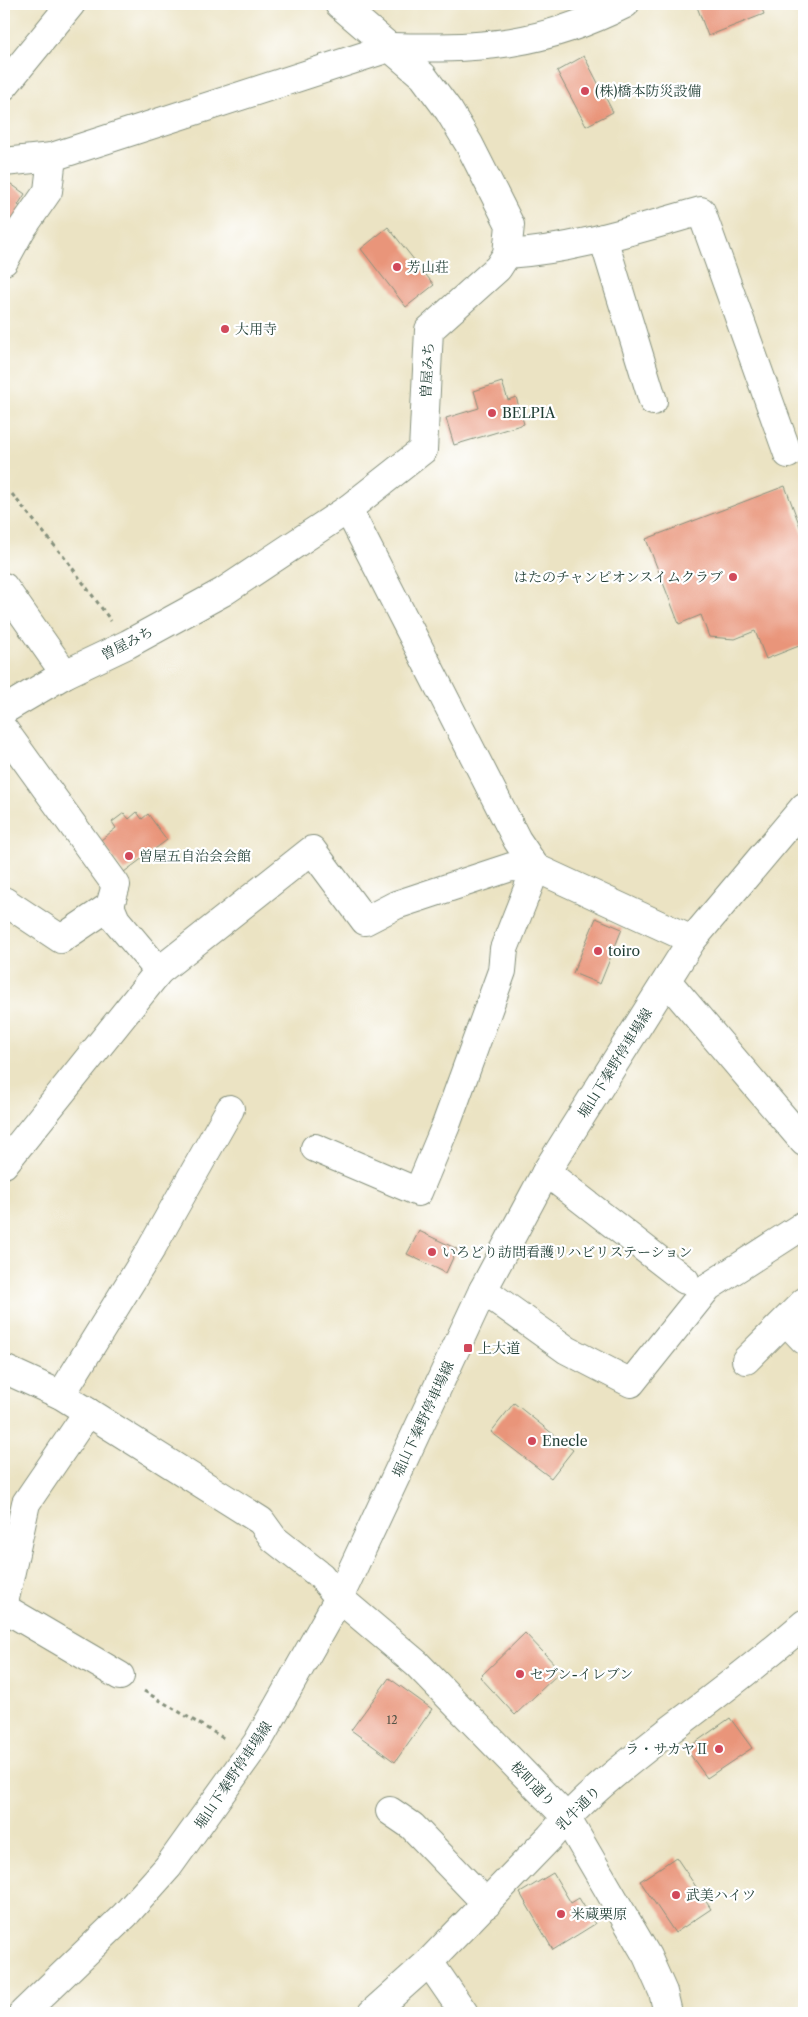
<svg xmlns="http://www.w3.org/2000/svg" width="808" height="2017" font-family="'Libre Caslon Text','Noto Serif JP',serif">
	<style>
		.building { fill: #e9957a }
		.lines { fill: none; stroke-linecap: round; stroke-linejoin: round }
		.minor-casing { stroke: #85907c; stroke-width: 30 }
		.major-casing { stroke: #85907c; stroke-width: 30 }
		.path { stroke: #85907c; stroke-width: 3; stroke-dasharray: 4 4; stroke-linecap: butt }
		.minor { stroke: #fff; stroke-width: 28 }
		.major { stroke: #fff; stroke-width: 28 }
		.poi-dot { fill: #d1495b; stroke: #fff; stroke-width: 2 }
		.labels { text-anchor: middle; stroke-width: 4.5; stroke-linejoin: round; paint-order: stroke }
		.number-label { font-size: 11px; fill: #525346 }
		.poi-label { font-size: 14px; fill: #1f3d34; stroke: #fff; text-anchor: start }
		.street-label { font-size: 14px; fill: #1f3d34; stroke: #fff }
	</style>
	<rect width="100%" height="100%" fill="#fff"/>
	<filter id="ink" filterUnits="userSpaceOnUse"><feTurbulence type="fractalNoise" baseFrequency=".02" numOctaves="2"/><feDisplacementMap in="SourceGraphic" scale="10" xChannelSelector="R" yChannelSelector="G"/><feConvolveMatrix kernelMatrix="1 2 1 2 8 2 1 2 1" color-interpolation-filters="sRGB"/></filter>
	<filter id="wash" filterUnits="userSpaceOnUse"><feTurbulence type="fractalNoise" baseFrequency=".0096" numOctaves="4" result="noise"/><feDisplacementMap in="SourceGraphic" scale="20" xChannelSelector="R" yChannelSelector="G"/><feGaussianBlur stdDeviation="1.12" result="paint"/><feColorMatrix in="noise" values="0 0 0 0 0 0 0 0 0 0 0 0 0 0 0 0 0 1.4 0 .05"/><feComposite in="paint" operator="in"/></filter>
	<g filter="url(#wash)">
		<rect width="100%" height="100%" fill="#ebe3c3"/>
		<g id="blocks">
			<!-- building -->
			<g class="building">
				<polygon points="696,4 760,4 764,14 708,36"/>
				<polygon points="584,56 613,112 586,126 557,71"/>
				<polygon points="4,179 25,194 18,205 25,210 4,241"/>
				<polygon points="388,227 434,285 406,307 361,249"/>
				<polygon points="502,382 508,400 516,397 524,424 454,445 446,418 479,408 474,391"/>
				<polygon points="785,486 804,537 804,644 766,659 755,631 735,639 709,637 701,615 679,624 646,539"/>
				<polygon points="137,812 142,819 148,814 167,840 124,872 101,840 116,828 112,822 124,813 129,819"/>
				<polygon points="596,918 622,929 600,984 573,973"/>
				<polygon points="419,1231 457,1249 446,1273 407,1254"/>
				<polygon points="514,1403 573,1450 551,1478 491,1432"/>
				<polygon points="525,1633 561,1671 515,1715 480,1677"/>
				<polygon points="389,1678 432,1709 395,1762 351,1730"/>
				<polygon points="730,1718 752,1748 707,1778 686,1749"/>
				<polygon points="676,1857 711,1909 675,1933 640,1881"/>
				<polygon points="553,1873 571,1903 579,1898 595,1924 553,1950 520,1893"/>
			</g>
		</g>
	</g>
	<g filter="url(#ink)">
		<use href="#blocks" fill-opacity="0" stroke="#85907c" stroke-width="1"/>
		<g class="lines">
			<!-- minor casing -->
			<g class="minor-casing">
				<g id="minor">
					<polyline points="4,86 71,4"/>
					<path d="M 4,162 L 52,157 L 392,47 C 481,50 544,45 625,4"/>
					<polyline points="603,238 653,401"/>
					<path d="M 507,254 C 573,250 637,229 701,211 L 788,454"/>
					<polyline points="4,261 21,230 48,191 52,157"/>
					<polyline points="348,509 517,840 536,868"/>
					<polyline points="4,587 65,674"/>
					<polyline points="4,710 65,674 128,644 223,592 348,509 423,450 429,330 498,268 507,254 510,225 469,144 449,111 423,76 339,4"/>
					<polyline points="4,730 116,885 110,906 61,939 4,901"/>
					<polyline points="110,906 116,920 159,971"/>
					<polyline points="667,981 804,1142"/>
					<polyline points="315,1148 418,1192 446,1125 502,971 504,949 536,868"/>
					<polyline points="4,1164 159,971 312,850 365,921 396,905 511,867 536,868 692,940"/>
					<polyline points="546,1172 685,1280"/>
					<polyline points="483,1290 567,1350 631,1383 708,1287 804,1225"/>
					<polyline points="786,1321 804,1340"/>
					<polyline points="746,1360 804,1302"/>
					<polyline points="4,1369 61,1395 261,1521 274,1539 321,1576 339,1598 417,1664 566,1817 647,1956 663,1992 668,2013"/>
					<polyline points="61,1395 151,1249 230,1109"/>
					<polyline points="4,1603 26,1503 88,1412"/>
					<polyline points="4,1608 120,1676"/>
					<polyline points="390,1811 412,1826 487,1904"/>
					<polyline points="429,1962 464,2013"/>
					<path d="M 372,2013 L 429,1962 L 550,1837 C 583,1797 625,1765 666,1733 C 713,1698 760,1662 804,1624"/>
				</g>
			</g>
			<!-- major casing -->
			<g class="major-casing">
				<polyline id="major" points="23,2013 125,1915 168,1867 257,1743 339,1598 483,1290 546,1172 692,940 804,807"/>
			</g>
			<!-- path -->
			<g class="path">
				<polyline points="12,494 68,562 111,621"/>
				<polyline points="144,1691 225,1739"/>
			</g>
			<!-- minor -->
			<use href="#minor" class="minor"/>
			<!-- major -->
			<use href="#major" class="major"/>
		</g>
	</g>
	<!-- markers -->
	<g class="poi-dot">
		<circle cx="585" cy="91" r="5"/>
		<circle cx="397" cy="267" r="5"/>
		<circle cx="225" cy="329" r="5"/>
		<circle cx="492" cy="413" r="5"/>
		<circle cx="733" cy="577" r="5"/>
		<circle cx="129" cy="856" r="5"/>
		<circle cx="598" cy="951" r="5"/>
		<circle cx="432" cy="1252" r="5"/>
		<rect x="463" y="1343" width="10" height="10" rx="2.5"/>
		<circle cx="532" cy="1441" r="5"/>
		<circle cx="520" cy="1674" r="5"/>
		<circle cx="719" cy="1749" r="5"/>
		<circle cx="676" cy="1895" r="5"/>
		<circle cx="561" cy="1914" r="5"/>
	</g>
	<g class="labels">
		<!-- number labels -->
		<g class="number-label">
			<text x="392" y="1724">12</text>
		</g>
		<!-- poi labels -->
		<g class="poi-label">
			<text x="595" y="96">(株)橋本防災設備</text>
			<text x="407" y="272">芳山荘</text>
			<text x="235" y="334">大用寺</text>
			<text x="502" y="418">BELPIA</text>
			<text x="723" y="582" text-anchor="end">はたのチャンピオンスイムクラブ</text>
			<text x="139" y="861">曽屋五自治会会館</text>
			<text x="608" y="956">toiro</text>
			<text x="442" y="1257">いろどり訪問看護リハビリステーション</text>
			<text x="478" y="1353">上大道</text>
			<text x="542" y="1446">Enecle</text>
			<text x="530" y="1679">セブン-イレブン</text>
			<text x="709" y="1754" text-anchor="end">ラ・サカヤⅡ</text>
			<text x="686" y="1900">武美ハイツ</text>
			<text x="571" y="1919">米蔵栗原</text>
		</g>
		<!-- street labels -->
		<g class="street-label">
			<text transform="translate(427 370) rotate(-87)" y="5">曽屋みち</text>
			<text transform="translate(127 643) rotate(-27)" y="5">曽屋みち</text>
			<text transform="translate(615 1063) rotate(-58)" y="5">堀山下秦野停車場線</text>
			<text transform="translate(423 1419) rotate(-65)" y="5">堀山下秦野停車場線</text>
			<text transform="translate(233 1775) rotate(-56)" y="5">堀山下秦野停車場線</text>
			<text transform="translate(533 1784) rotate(46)" y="5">桜町通り</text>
			<text transform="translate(578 1808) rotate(-45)" y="5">乳牛通り</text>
		</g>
	</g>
	<!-- margin -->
	<rect width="808" height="2017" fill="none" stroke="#fff" stroke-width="20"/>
</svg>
